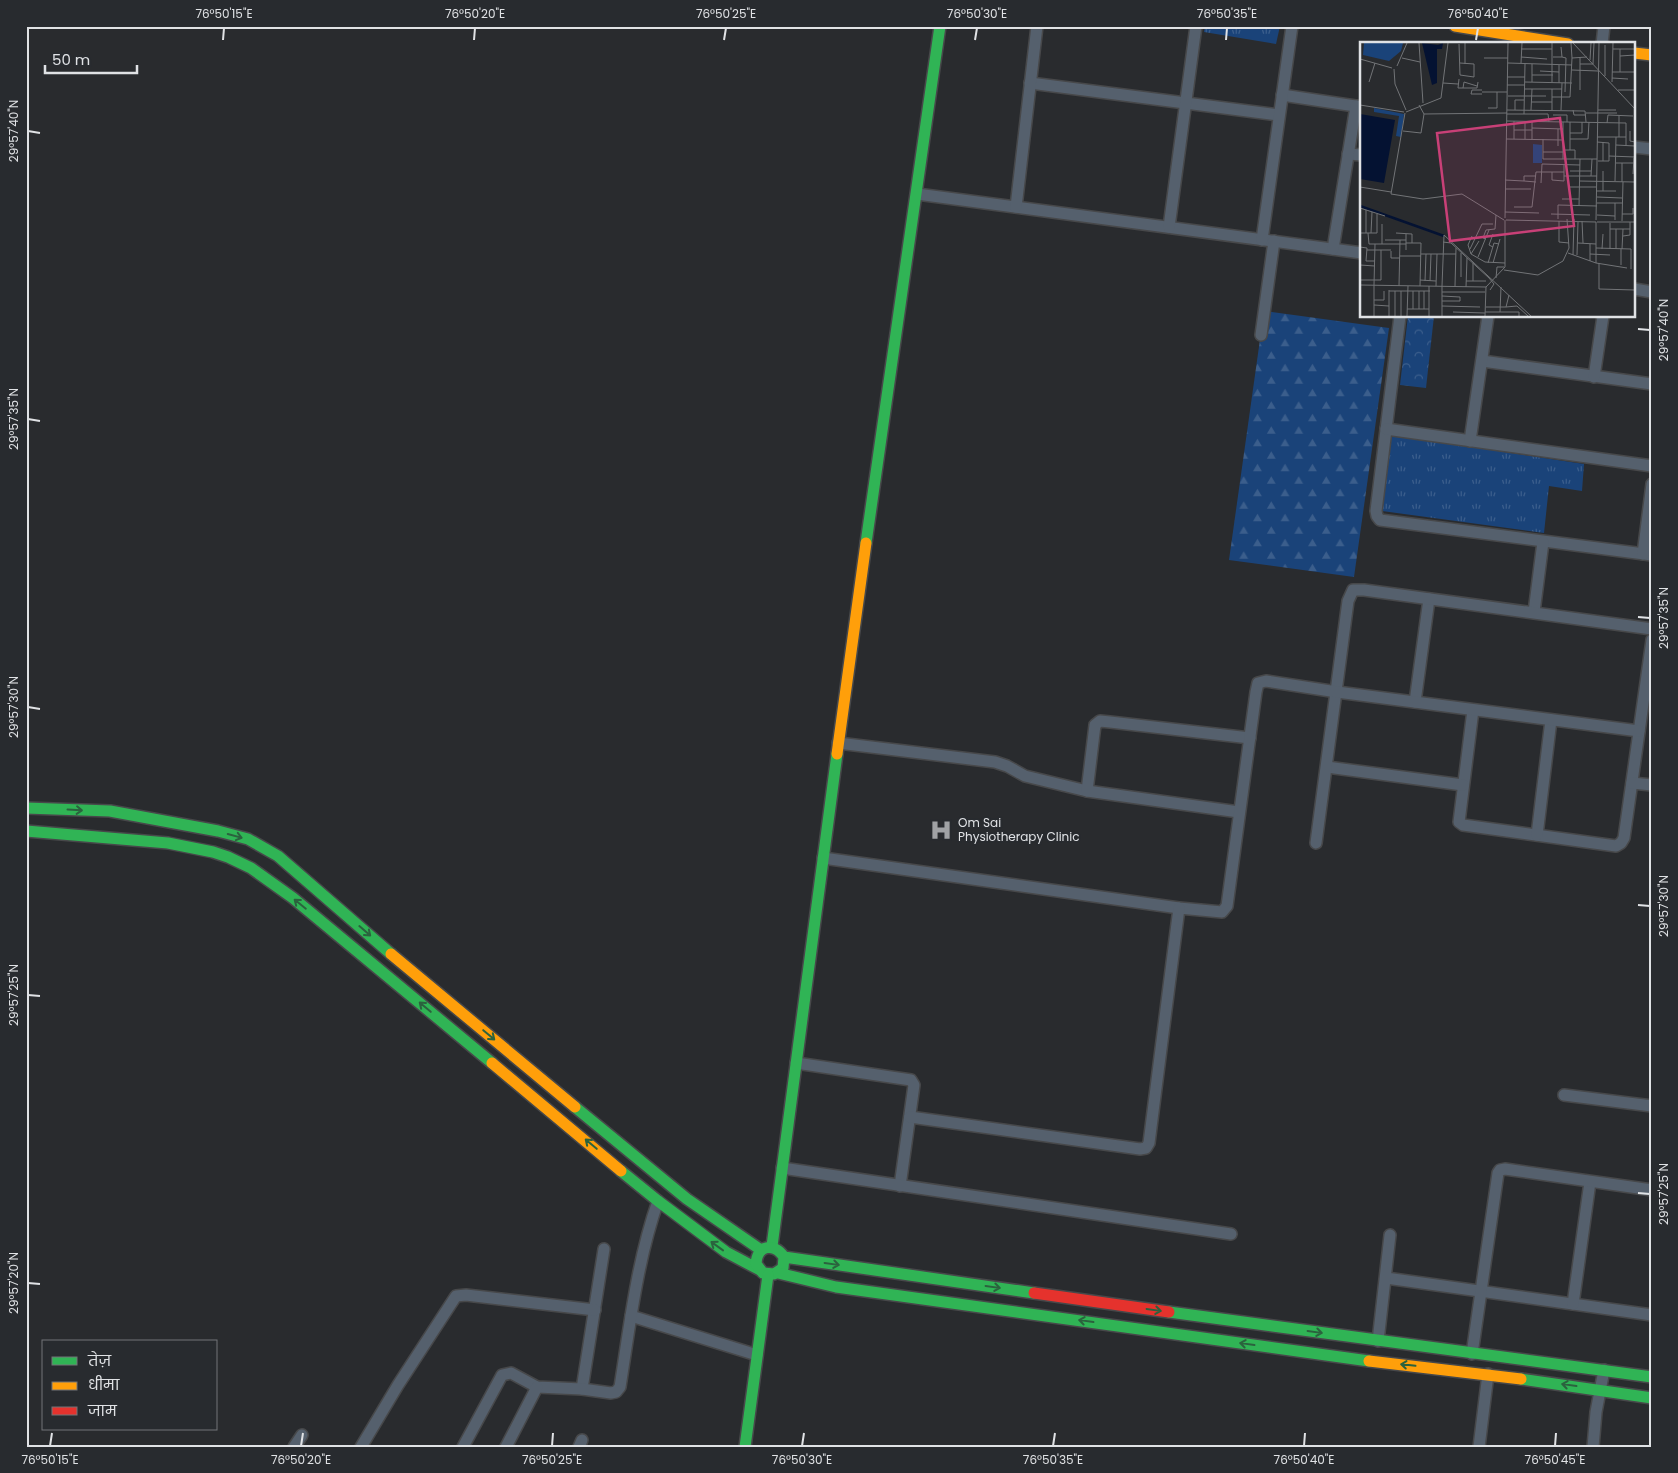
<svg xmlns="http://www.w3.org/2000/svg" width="1678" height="1473" font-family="Poppins,'Noto Sans Devanagari',sans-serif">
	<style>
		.grass { fill: url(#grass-tufts) }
		.forest { fill: url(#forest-firs) }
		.park { fill: url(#park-crowns) }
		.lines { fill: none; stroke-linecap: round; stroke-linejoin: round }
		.street-casing { stroke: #47484a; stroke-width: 14 }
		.fast-casing { stroke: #47484a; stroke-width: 14 }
		.slow-casing { stroke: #47484a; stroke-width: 14 }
		.jam-casing { stroke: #47484a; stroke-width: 14 }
		.street { stroke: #55606d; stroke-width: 11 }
		.fast { stroke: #30b455; stroke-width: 11 }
		.slow { stroke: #ff9f0a; stroke-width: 11 }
		.jam { stroke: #e5322d; stroke-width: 11 }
		.oneway { stroke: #2b623e }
		.ticks { fill: none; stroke: #e0e2e5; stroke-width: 2 }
		.labels { text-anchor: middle; stroke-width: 4; stroke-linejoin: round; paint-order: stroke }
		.poi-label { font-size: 12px; fill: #e0e2e5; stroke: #282b2f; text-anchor: start }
		.inset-river { fill: none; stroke: #041232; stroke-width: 2.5 }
		.inset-road { fill: none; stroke: #727477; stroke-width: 1 }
		.view { fill: #c84077; fill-opacity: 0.15; stroke: #c84077; stroke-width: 2.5 }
		.inset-edge { fill: none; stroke: #e0e2e5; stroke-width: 2.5 }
		.neatline { fill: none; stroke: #e0e2e5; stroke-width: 2 }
		.ticks-label { font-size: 12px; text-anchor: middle; fill: #e0e2e5 }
	</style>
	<defs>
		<pattern id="grass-tufts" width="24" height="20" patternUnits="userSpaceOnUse" patternTransform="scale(1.25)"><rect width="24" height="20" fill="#1a4379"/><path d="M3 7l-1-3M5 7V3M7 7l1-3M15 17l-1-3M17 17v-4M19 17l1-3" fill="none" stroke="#3b5e8c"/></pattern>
		<pattern id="forest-firs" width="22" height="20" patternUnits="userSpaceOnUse" patternTransform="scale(1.25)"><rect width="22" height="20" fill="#1a4379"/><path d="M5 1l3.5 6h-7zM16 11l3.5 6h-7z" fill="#3b5e8c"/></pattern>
		<pattern id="park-crowns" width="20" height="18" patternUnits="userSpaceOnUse" patternTransform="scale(1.25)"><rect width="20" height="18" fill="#1a4379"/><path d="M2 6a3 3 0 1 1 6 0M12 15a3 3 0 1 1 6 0" fill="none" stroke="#3b5e8c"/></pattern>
	</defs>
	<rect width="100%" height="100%" fill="#292b2e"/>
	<!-- grass -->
	<g class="grass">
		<polygon points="1205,26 1280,26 1276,44 1204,32"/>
		<polygon points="1390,435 1584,464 1582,491 1549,486 1544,533 1382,511"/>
	</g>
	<!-- forest -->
	<polygon class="forest" points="1264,311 1389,328 1354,577 1229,560"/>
	<!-- park -->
	<polygon class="park" points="1408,316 1434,316 1426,388 1400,385"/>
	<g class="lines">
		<!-- street casing -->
		<g class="street-casing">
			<g id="street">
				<polyline points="1602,44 1604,26"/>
				<polyline points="1030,83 1279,115"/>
				<polyline points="1282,95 1362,107"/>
				<polyline points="1634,147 1652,149"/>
				<polyline points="1348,154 1362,155"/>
				<polyline points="917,194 1362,253"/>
				<polyline points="1016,207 1037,26"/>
				<polyline points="1169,227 1196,26"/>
				<polyline points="1262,240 1292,26"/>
				<polyline points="1333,249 1356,106"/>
				<polyline points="1634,289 1652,292"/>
				<polyline points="1400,316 1376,511 1377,516 1380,520 1652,555"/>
				<polyline points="1261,335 1274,241"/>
				<polyline points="1482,361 1652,384"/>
				<polyline points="1594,377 1603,316"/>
				<polyline points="1386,429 1652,466"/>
				<polyline points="1470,441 1488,316"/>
				<polyline points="1643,554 1652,484"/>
				<polyline points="1534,612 1543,542"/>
				<polyline points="1415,702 1429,599"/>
				<polyline points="1473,710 1459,822 1463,825 1616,846 1621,843 1624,838 1652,640"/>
				<polyline points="838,743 995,762 1007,766 1025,776 1087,791"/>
				<polyline points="1327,767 1463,785"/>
				<polyline points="1632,783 1652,785"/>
				<polyline points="1239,812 1087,791 1095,725 1100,721 1110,722 1250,738"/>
				<polyline points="1537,835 1551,720"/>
				<polyline points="1316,843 1348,601 1353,590 1364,590 1652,629"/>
				<polyline points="823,858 1179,908 1222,912 1227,906 1256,692 1258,683 1266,681 1337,692 1639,731"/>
				<polyline points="796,1063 911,1080 914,1085 900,1186"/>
				<polyline points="1564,1095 1652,1106"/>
				<polyline points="910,1117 1140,1149 1146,1148 1149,1143 1179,908"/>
				<polyline points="782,1168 1231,1234"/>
				<polyline points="1386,1278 1652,1315"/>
				<polyline points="1573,1304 1590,1182"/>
				<polyline points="631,1316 757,1355"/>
				<polyline points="1378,1341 1390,1235"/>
				<polyline points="1472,1354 1498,1173 1500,1170 1505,1169 1652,1190"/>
				<polyline points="582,1389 604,1249"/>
				<polyline points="294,1447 302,1435"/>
				<polyline points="361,1447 398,1385 456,1296 466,1295 595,1310"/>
				<path d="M 463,1447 L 502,1375 L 511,1373 L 537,1387 L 582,1389 L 611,1393 L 616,1392 L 620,1387 C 630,1324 637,1261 658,1201"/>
				<polyline points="506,1447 537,1387"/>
				<polyline points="579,1447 582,1440"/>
				<polyline points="1479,1447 1488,1374"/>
				<polyline points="1593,1447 1596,1412 1604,1370"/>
			</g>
		</g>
		<!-- fast casing -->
		<g class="fast-casing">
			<g id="fast">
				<polyline points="866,543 940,26"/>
				<polyline points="26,808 110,811 218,831 248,839 278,856 391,954"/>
				<polyline points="26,831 168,843 213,852 228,857 251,868 293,898 492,1063"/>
				<polyline points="575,1107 687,1199 761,1250"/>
				<polyline points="621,1171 658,1201 726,1252 760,1270"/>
				<polyline points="772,1246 837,754"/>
				<path d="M 784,1257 L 783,1268 L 774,1274 L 763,1273 L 756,1264 C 757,1245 774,1242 784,1257 L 1034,1293"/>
				<polyline points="778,1273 836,1287 1369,1361"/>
				<polyline points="1169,1312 1652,1377"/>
				<polyline points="1521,1379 1652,1398"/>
				<polyline points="745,1447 768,1275"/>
			</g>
		</g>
		<!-- slow casing -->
		<g class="slow-casing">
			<g id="slow">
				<polyline points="1455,26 1568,44"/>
				<polyline points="1634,53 1652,55"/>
				<polyline points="837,754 866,543"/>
				<polyline points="391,954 575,1107"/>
				<polyline points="492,1063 621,1171"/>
				<polyline points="1369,1361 1521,1379"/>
			</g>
		</g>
		<!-- jam casing -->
		<g class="jam-casing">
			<polyline id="jam" points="1034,1293 1169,1312"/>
		</g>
		<!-- street -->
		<use href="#street" class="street"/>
		<!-- fast -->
		<use href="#fast" class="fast"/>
		<!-- slow -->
		<use href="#slow" class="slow"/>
		<!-- jam -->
		<use href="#jam" class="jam"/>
	</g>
	<!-- one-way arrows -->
	<defs><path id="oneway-shaft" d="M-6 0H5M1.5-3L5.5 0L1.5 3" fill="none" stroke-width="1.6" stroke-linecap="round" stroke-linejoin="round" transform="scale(1.25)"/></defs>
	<g class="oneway">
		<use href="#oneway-shaft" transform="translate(75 810) rotate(3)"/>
		<use href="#oneway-shaft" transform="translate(235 836) rotate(15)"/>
		<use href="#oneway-shaft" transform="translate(300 904) rotate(-141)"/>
		<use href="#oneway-shaft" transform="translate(365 931) rotate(41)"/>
		<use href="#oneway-shaft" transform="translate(425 1007) rotate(-140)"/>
		<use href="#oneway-shaft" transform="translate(489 1035) rotate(40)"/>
		<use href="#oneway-shaft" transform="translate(591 1144) rotate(-140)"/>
		<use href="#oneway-shaft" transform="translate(717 1246) rotate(-144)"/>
		<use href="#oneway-shaft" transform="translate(832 1264) rotate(8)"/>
		<use href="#oneway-shaft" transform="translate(993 1287) rotate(8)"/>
		<use href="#oneway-shaft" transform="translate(1154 1310) rotate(8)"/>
		<use href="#oneway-shaft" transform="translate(1086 1321) rotate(-172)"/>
		<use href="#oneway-shaft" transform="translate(1315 1332) rotate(8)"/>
		<use href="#oneway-shaft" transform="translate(1247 1344) rotate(-172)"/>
		<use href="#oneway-shaft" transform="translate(1408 1365) rotate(-174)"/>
		<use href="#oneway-shaft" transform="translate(1569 1385) rotate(-172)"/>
	</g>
	<!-- ticks -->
	<path class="ticks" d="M 223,40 L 224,28M 474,40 L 475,28M 724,40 L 726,28M 975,40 L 977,28M 1226,40 L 1227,28M 1476,40 L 1478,28M 28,131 L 40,133M 1638,329 L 1650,330M 28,419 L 40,421M 1638,617 L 1650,618M 28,707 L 40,709M 1638,905 L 1650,906M 28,995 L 40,996M 1638,1193 L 1650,1194M 28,1283 L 40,1284M 50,1446 L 52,1433M 301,1446 L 303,1433M 552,1446 L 553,1433M 802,1446 L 804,1433M 1053,1446 L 1055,1433M 1304,1446 L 1305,1433M 1555,1446 L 1556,1433"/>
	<!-- icons -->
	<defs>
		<g id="hospital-bare" transform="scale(1.725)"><path d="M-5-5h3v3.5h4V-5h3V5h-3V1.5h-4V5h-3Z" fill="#a0a2a5" stroke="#282b2f" stroke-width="2.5" paint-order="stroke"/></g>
	</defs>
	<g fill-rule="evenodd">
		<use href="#hospital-bare" x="941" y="830"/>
	</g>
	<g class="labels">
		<!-- poi labels -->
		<g class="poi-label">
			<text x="958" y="827">Om Sai<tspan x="958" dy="14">Physiotherapy Clinic</tspan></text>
		</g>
	</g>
	<!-- overview -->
	<g transform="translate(1360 42)">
		<rect width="275" height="275" fill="#292b2e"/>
		<path d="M 173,102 L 182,103 L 182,121 L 173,121 Z" fill="#1a4379"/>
		<path d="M 4,1 L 43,1 L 41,9 L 29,19 L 3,13 ZM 14,66 L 44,72 L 41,95 L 36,94 L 39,74 L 14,70 Z" fill="#1a4379"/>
		<path d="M 62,1 L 78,3 L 83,1 L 82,7 L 77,7 L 77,41 L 72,43 ZM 0,72 L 35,78 L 24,141 L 0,137 Z" fill="#041232"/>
		<path class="inset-river" d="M 0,164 L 84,194"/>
		<path class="inset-road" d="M 59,1 L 63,61M 192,1 L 192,41M 211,1 L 212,16M 213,1 L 275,67M 99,2 L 100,33 L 114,35 L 114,22 L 100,21M 161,7 L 192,7M 253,7 L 275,7M 260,14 L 275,13M 161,15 L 187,17M 193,15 L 202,15 L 201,5M 202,15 L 206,16 L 205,50M 42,16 L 60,20M 124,16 L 148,16M 0,17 L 32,26M 230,18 L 231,1M 148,21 L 212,23M 161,21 L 162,1M 105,22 L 105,1M 220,22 L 233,22 L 234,1M 37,24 L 47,1M 34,27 L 35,42 L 46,68M 212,28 L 238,29M 180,29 L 199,30M 252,30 L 275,30M 260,30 L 260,7M 172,33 L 193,33M 245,34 L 245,3M 147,35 L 165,35M 252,36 L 268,37M 99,37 L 98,46 L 117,46 L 118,40M 9,40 L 15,21M 165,40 L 212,41M 172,40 L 172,22M 252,40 L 253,1M 83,41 L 98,42M 199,41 L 199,23M 147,43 L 165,43M 103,46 L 104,40 L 117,44M 164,47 L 202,47M 220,48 L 220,16M 258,48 L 275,48M 122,50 L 147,50M 122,52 L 111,52 L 112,48 L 122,48M 148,54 L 186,54M 192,55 L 210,55 L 212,16 L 227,15M 171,60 L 192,60M 0,63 L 44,70M 128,66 L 137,66 L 137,50M 147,68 L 225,69 L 226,80M 155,68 L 155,58 L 164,58M 171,68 L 172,47M 192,68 L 192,47M 201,68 L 202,41M 213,68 L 214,73 L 226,73M 238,68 L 256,68M 46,70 L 81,56 L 88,1M 45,71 L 31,152 L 63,157 L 102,152 L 144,178M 226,71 L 257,71M 64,72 L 147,71M 147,72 L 188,72 L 189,80M 164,72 L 165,22M 193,73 L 207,73 L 207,80M 147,79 L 266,81 L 266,103M 154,79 L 154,97M 247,81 L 248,73 L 273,74M 172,86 L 203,87M 154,88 L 172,88M 43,89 L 61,91 L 64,72 L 59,63M 270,89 L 270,99 L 275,100M 210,91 L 222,91 L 222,80M 237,95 L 266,95M 259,95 L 259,73M 146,97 L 203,98M 165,97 L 165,79M 172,97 L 172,80M 183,97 L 183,117 L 237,117M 210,97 L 228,97 L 229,80M 237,100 L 249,101 L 249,119 L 238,119M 256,103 L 275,104M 198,104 L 198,87M 203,108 L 215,108 L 215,117M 210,108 L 210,80M 183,110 L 203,110M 249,114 L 275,115M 203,117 L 203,80M 243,119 L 243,100M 256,121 L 274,121M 210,129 L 231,129M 243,129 L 243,149M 192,130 L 192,138 L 204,139 L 204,123M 273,132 L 274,116M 204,134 L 237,134M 231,134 L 232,117M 145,138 L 164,139M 219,139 L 275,140M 255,139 L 256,95M 176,140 L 164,139 L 164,134 L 176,134M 262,140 L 262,121M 181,141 L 182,122 L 220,123M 0,145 L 31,150M 208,145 L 236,145M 145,147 L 171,147M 237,149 L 256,149M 237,155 L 262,156M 202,157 L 219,157M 237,161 L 262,161M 219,164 L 220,117M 154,165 L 172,165 L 176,130 L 204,130M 0,166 L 25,174M 145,170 L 179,171M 191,172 L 230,173M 262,172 L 273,172 L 273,166M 237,173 L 255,174M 145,176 L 148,1M 198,177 L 198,163 L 237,164M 146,178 L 236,180M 236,178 L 239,1M 255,178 L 255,161M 199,179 L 199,200 L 209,201M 222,179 L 223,201M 262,179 L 263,140M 237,180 L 275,180M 250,187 L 270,187M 0,191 L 17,191 L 17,172M 6,191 L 6,168M 8,191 L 9,202 L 46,202M 11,191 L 12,170M 36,191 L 52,192 L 52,201M 112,194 L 108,203 L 111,212 L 125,220 L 145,221M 263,194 L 270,193 L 270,180M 126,197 L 123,196 L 126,188 L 135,187 L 136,173M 25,198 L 46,198M 83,200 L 91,201 L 129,236 L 134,242 L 130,248M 46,201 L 61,201 L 60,244M 218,201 L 236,202M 22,202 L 22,182M 0,205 L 7,206 L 6,219 L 15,219M 133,205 L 129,203 L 133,192M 236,206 L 271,207 L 271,227M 110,207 L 122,182 L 133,182M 242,207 L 243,192M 250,207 L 250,181M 256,207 L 256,187M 262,207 L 263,187M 7,208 L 31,208M 46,208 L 46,192M 31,209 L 31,216 L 40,216M 208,211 L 236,221 L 267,226M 61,212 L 96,212M 111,212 L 119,199M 230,212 L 250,213M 213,213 L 214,177M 217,213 L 218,180M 40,214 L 61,214M 118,215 L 129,188M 230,219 L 230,202M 128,221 L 134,201 L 139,202M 133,221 L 140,197M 236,221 L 236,180M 239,221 L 239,247 L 275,248M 0,223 L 15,224M 261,223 L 261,207M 144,228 L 178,233 L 203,219 L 209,206 L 207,177M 101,235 L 101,211M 136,236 L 137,225 L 144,225M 0,238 L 21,238 L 21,208M 60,238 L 76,239M 65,239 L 66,212M 70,239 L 71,212M 106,239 L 126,239M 113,239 L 113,221M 0,243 L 126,245M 14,243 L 15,202M 39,244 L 40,198M 76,244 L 77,212M 82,244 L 84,193 L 171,274M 95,244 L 96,206M 106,245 L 107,216M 29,249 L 70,249M 41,249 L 41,274M 82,250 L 125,250M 14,258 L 24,258 L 24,249M 82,259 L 100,259 L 100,255 L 82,254M 14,263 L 29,264M 82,264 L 120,265M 126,265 L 146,265 L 149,253M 146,265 L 157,264 L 168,274M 47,267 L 69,267M 53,267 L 53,249M 59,267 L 59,249M 64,267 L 64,249M 93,270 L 125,271M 125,270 L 159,270 L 159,274M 140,270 L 141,245M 14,274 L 14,243M 29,274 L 29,248M 35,274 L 35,249M 47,274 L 48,244M 69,274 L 69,244M 82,274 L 82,244M 125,274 L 126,245 L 145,225 L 145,178"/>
		<path class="view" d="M 200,76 L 214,184 L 90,199 L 77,91 Z"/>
		<rect width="275" height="275" class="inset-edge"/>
	</g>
	<!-- border -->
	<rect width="1678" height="1473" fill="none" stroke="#282b2f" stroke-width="55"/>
	<!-- legend -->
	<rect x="42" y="1340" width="175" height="90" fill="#282b2f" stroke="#727478"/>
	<rect x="52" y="1357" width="25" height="8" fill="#30b455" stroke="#727478"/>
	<text x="88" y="1366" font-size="15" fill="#e0e2e5">तेज़</text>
	<rect x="52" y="1382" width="25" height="8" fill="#ff9f0a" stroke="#727478"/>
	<text x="88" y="1390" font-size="15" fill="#e0e2e5">धीमा</text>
	<rect x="52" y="1407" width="25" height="8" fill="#e5322d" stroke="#727478"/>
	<text x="88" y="1416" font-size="15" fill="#e0e2e5">जाम</text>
	<!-- scale -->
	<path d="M45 65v8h92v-8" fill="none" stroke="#e0e2e5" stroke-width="2.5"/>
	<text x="52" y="65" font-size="15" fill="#e0e2e5" stroke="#282b2f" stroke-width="4" paint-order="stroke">50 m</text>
	<rect x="28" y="28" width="1622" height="1418" class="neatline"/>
	<g class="ticks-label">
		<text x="224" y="18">76°50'15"E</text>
		<text x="475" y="18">76°50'20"E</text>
		<text x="726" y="18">76°50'25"E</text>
		<text x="977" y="18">76°50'30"E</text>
		<text x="1227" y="18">76°50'35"E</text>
		<text x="1478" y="18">76°50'40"E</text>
		<text transform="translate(14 131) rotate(-90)" y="4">29°57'40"N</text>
		<text transform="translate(1664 330) rotate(-90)" y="4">29°57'40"N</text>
		<text transform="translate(14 419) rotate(-90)" y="4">29°57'35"N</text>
		<text transform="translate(1664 618) rotate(-90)" y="4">29°57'35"N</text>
		<text transform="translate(14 707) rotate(-90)" y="4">29°57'30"N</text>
		<text transform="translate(1664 906) rotate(-90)" y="4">29°57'30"N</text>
		<text transform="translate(14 995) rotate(-90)" y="4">29°57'25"N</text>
		<text transform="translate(1664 1194) rotate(-90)" y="4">29°57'25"N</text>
		<text transform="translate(14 1283) rotate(-90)" y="4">29°57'20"N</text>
		<text x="50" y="1464">76°50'15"E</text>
		<text x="301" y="1464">76°50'20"E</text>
		<text x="552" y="1464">76°50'25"E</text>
		<text x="802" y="1464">76°50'30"E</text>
		<text x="1053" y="1464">76°50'35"E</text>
		<text x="1304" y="1464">76°50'40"E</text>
		<text x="1555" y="1464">76°50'45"E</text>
	</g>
</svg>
